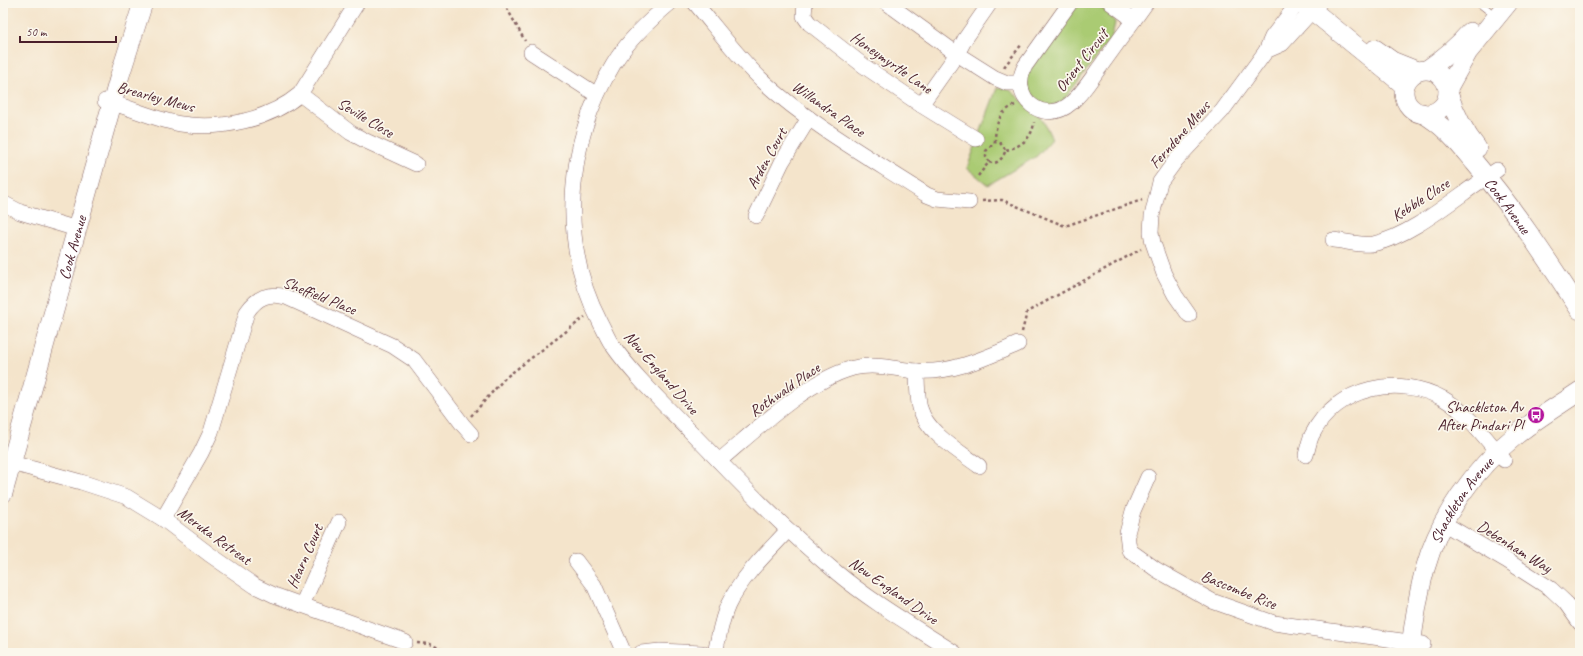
<svg xmlns="http://www.w3.org/2000/svg" width="1583" height="656" font-family="Caveat,sans-serif">
	<style>
		.green { fill: #aacb73; stroke: #7a754f }
		.lines { fill: none; stroke-linecap: round; stroke-linejoin: round }
		.service-casing { stroke: #866463; stroke-width: 8 }
		.minor-casing { stroke: #866463; stroke-width: 16 }
		.tertiary-casing { stroke: #866463; stroke-width: 20 }
		.path { stroke: #866463; stroke-width: 2.5; stroke-dasharray: 3 3; stroke-linecap: butt }
		.service { stroke: #fff; stroke-width: 7 }
		.minor { stroke: #fff; stroke-width: 15 }
		.tertiary { stroke: #fff; stroke-width: 19 }
		.labels { text-anchor: middle; stroke-width: 3.5; stroke-linejoin: round; paint-order: stroke }
		.street-label { font-size: 16px; fill: #4a1f2b; stroke: #fbf7ec }
		.poi-label { font-size: 16px; fill: #4a1f2b; stroke: #fbf7ec; text-anchor: end }
	</style>
	<rect width="100%" height="100%" fill="#fbf7ec"/>
	<filter id="ink" filterUnits="userSpaceOnUse"><feTurbulence type="fractalNoise" baseFrequency=".025" numOctaves="2"/><feDisplacementMap in="SourceGraphic" scale="8" xChannelSelector="R" yChannelSelector="G"/><feConvolveMatrix kernelMatrix="1 2 1 2 8 2 1 2 1" color-interpolation-filters="sRGB"/></filter>
	<filter id="wash" filterUnits="userSpaceOnUse"><feTurbulence type="fractalNoise" baseFrequency=".012" numOctaves="4" result="noise"/><feDisplacementMap in="SourceGraphic" scale="16" xChannelSelector="R" yChannelSelector="G"/><feGaussianBlur stdDeviation="0.9" result="paint"/><feColorMatrix in="noise" values="0 0 0 0 0 0 0 0 0 0 0 0 0 0 0 0 0 1.4 0 .05"/><feComposite in="paint" operator="in"/></filter>
	<g filter="url(#wash)">
		<rect width="100%" height="100%" fill="#f4e4cb"/>
		<!-- green -->
		<g class="green">
			<path d="M 1089,3 L 1101,7 L 1113,18 L 1115,23 L 1112,36 L 1064,100 C 1050,110 1043,104 1030,96 L 1025,75 L 1075,8 L 1082,4 Z"/>
			<polygon points="997,88 1010,90 1042,118 1052,139 1037,156 988,185 967,168"/>
		</g>
	</g>
	<g filter="url(#ink)">
		<g class="lines">
			<!-- service casing -->
			<g class="service-casing">
				<polyline id="service" points="1479,3 1488,10"/>
			</g>
			<!-- minor casing -->
			<g class="minor-casing">
				<g id="minor">
					<path d="M 670,3 C 649,21 627,41 613,65 C 566,143 558,243 601,324 C 605,331 608,340 613,346 C 635,377 664,404 690,431 C 737,480 784,529 836,572 C 873,603 915,627 955,653"/>
					<path d="M 695,3 C 718,30 739,59 765,83 C 811,125 873,160 927,195 L 937,199 L 969,202"/>
					<polyline points="805,3 804,16 809,23 864,66 921,105 976,139"/>
					<polyline points="887,3 957,54 995,78 1007,83 1020,83"/>
					<path d="M 1070,3 L 1025,66 C 1008,97 1044,127 1071,103 C 1083,93 1091,79 1100,67 C 1115,46 1131,24 1146,3"/>
					<polyline points="1111,3 1134,20"/>
					<polyline points="1266,51 1282,44 1319,3"/>
					<polyline points="531,52 597,95"/>
					<polyline points="300,94 351,133 366,141 416,164"/>
					<path d="M 105,101 C 130,107 156,120 181,124 C 221,130 269,120 300,94 L 357,3"/>
					<polyline points="921,105 957,54 965,39 990,3"/>
					<polyline points="3,203 20,212 77,229"/>
					<polyline points="756,216 782,162 809,118"/>
					<path d="M 1333,240 C 1344,241 1363,246 1373,244 C 1415,235 1460,193 1497,170"/>
					<polyline points="1189,315 1175,295 1164,274 1153,243 1151,232 1152,216 1160,182 1176,160 1222,111 1266,51 1272,37 1298,3"/>
					<path d="M 917,371 C 917,384 917,396 920,408 C 927,433 959,451 979,466"/>
					<path d="M 1306,455 C 1308,448 1309,441 1312,435 C 1336,386 1399,374 1444,399 C 1467,412 1487,440 1504,460"/>
					<polyline points="4,461 81,482 127,497 163,519 209,554 255,586 274,595 405,642"/>
					<path d="M 719,461 C 756,430 806,381 853,368 C 875,363 895,369 916,371 C 952,374 987,357 1018,344"/>
					<polyline points="1148,477 1133,511 1127,533 1129,550 1157,570 1212,601 1274,623 1423,644"/>
					<path d="M 163,519 L 201,453 L 211,432 L 247,312 C 257,297 269,292 286,297 L 393,346 L 414,360 L 463,425 L 471,434"/>
					<polyline points="1443,523 1506,560 1551,589 1565,602 1580,623"/>
					<polyline points="576,561 594,585 624,653"/>
					<polyline points="302,605 339,522"/>
					<polyline points="641,653 660,651 702,653"/>
					<path d="M 715,653 C 719,637 721,620 728,605 C 742,576 767,553 788,530"/>
				</g>
			</g>
			<!-- tertiary casing -->
			<g class="tertiary-casing">
				<g id="tertiary">
					<polyline points="1303,3 1404,85"/>
					<polyline points="1375,49 1392,61 1417,71"/>
					<path d="M 1428,69 C 1444,58 1457,47 1470,32"/>
					<circle cx="1426" cy="92" r="22"/>
					<polyline points="1448,88 1468,52 1508,3"/>
					<path d="M 1448,93 C 1455,114 1463,131 1477,148"/>
					<path id="s1" d="M 1422,113 C 1444,125 1459,144 1475,163 C 1514,209 1547,259 1580,310"/>
					<path id="s2" d="M 3,493 L 120,75 L 143,3"/>
					<path id="s3" d="M 1410,653 C 1414,625 1417,597 1425,569 C 1439,518 1474,469 1515,436 C 1535,419 1558,406 1580,391"/>
				</g>
			</g>
			<!-- path -->
			<g class="path">
				<polyline points="504,3 525,41"/>
				<polyline points="1004,67 1022,44"/>
				<path d="M 995,142 C 995,125 999,112 1015,105"/>
				<path d="M 1006,150 C 1021,147 1033,137 1034,122"/>
				<path d="M 978,176 L 989,162 C 998,166 1003,157 1006,150 L 1000,143 L 995,142 L 986,151 L 986,157 L 989,162"/>
				<polyline points="982,201 1002,200 1065,226 1142,200"/>
				<polyline points="1022,332 1027,312 1141,249"/>
				<polyline points="471,416 505,378 585,317"/>
				<polyline points="417,643 430,644 449,653"/>
			</g>
			<!-- service -->
			<use href="#service" class="service"/>
			<!-- minor -->
			<use href="#minor" class="minor"/>
			<!-- tertiary -->
			<use href="#tertiary" class="tertiary"/>
		</g>
	</g>
	<!-- icons -->
	<defs>
		<g id="bus-disc" transform="scale(0.9)"><circle r="9.5" fill="#b5179e" stroke="#fbf7ec"/><path d="M-5-6H5V4H4V6H2V4H-2V6H-4V4H-5ZM-3.5-4V0h7V-4ZM-3.5 1.2v1.5H-2V1.2ZM2 1.2v1.5H3.5V1.2Z" fill="#fff"/></g>
	</defs>
	<g fill-rule="evenodd">
		<use href="#bus-disc" x="1536" y="415"/>
	</g>
	<g class="labels">
		<!-- street labels -->
		<g class="street-label">
			<text transform="translate(1081 60) rotate(-52)" y="6">Orient Circuit</text>
			<text transform="translate(892 62) rotate(35)" y="6">Honeymyrtle Lane</text>
			<text transform="translate(156 96) rotate(15)" y="6">Brearley Mews</text>
			<text transform="translate(829 108) rotate(35)" y="6">Willandra Place</text>
			<text transform="translate(366 117) rotate(31)" y="6">Seville Close</text>
			<text transform="translate(1179 134) rotate(-49)" y="6">Ferndene Mews</text>
			<text transform="translate(766 158) rotate(-61)" y="6">Arden Court</text>
			<text transform="translate(1420 199) rotate(-33)" y="6">Kebble Close</text>
			<text dy="6" stroke="none"><textPath href="#s1" startOffset="127">Cook Avenue</textPath></text>
			<text dy="6" stroke="none"><textPath href="#s2" startOffset="255">Cook Avenue</textPath></text>
			<text transform="translate(320 295) rotate(22)" y="6">Sheffield Place</text>
			<text transform="translate(662 372) rotate(49)" y="6">New England Drive</text>
			<text transform="translate(784 389) rotate(-35)" y="6">Rothwald Place</text>
			<text dy="6" stroke="none"><textPath href="#s3" startOffset="164">Shackleton Avenue</textPath></text>
			<text transform="translate(215 535) rotate(36)" y="6">Meruka Retreat</text>
			<text transform="translate(1515 546) rotate(32)" y="6">Debenham Way</text>
			<text transform="translate(304 556) rotate(-66)" y="6">Hearn Court</text>
			<text transform="translate(1239 589) rotate(22)" y="6">Bascombe Rise</text>
			<text transform="translate(894 590) rotate(35)" y="6">New England Drive</text>
		</g>
		<!-- poi labels -->
		<g class="poi-label">
			<text x="1523" y="412">Shackleton Av<tspan x="1523" dy="18">After Pindari Pl</tspan></text>
		</g>
	</g>
	<!-- margin -->
	<rect width="1583" height="656" fill="none" stroke="#fbf7ec" stroke-width="16"/>
	<!-- scale -->
	<path d="M20 36v6h96v-6" fill="none" stroke="#4a1f2b" stroke-width="2"/>
	<text x="26" y="36" font-size="12" fill="#4a1f2b" stroke="#fbf7ec" stroke-width="3" paint-order="stroke">50 m</text>
</svg>
